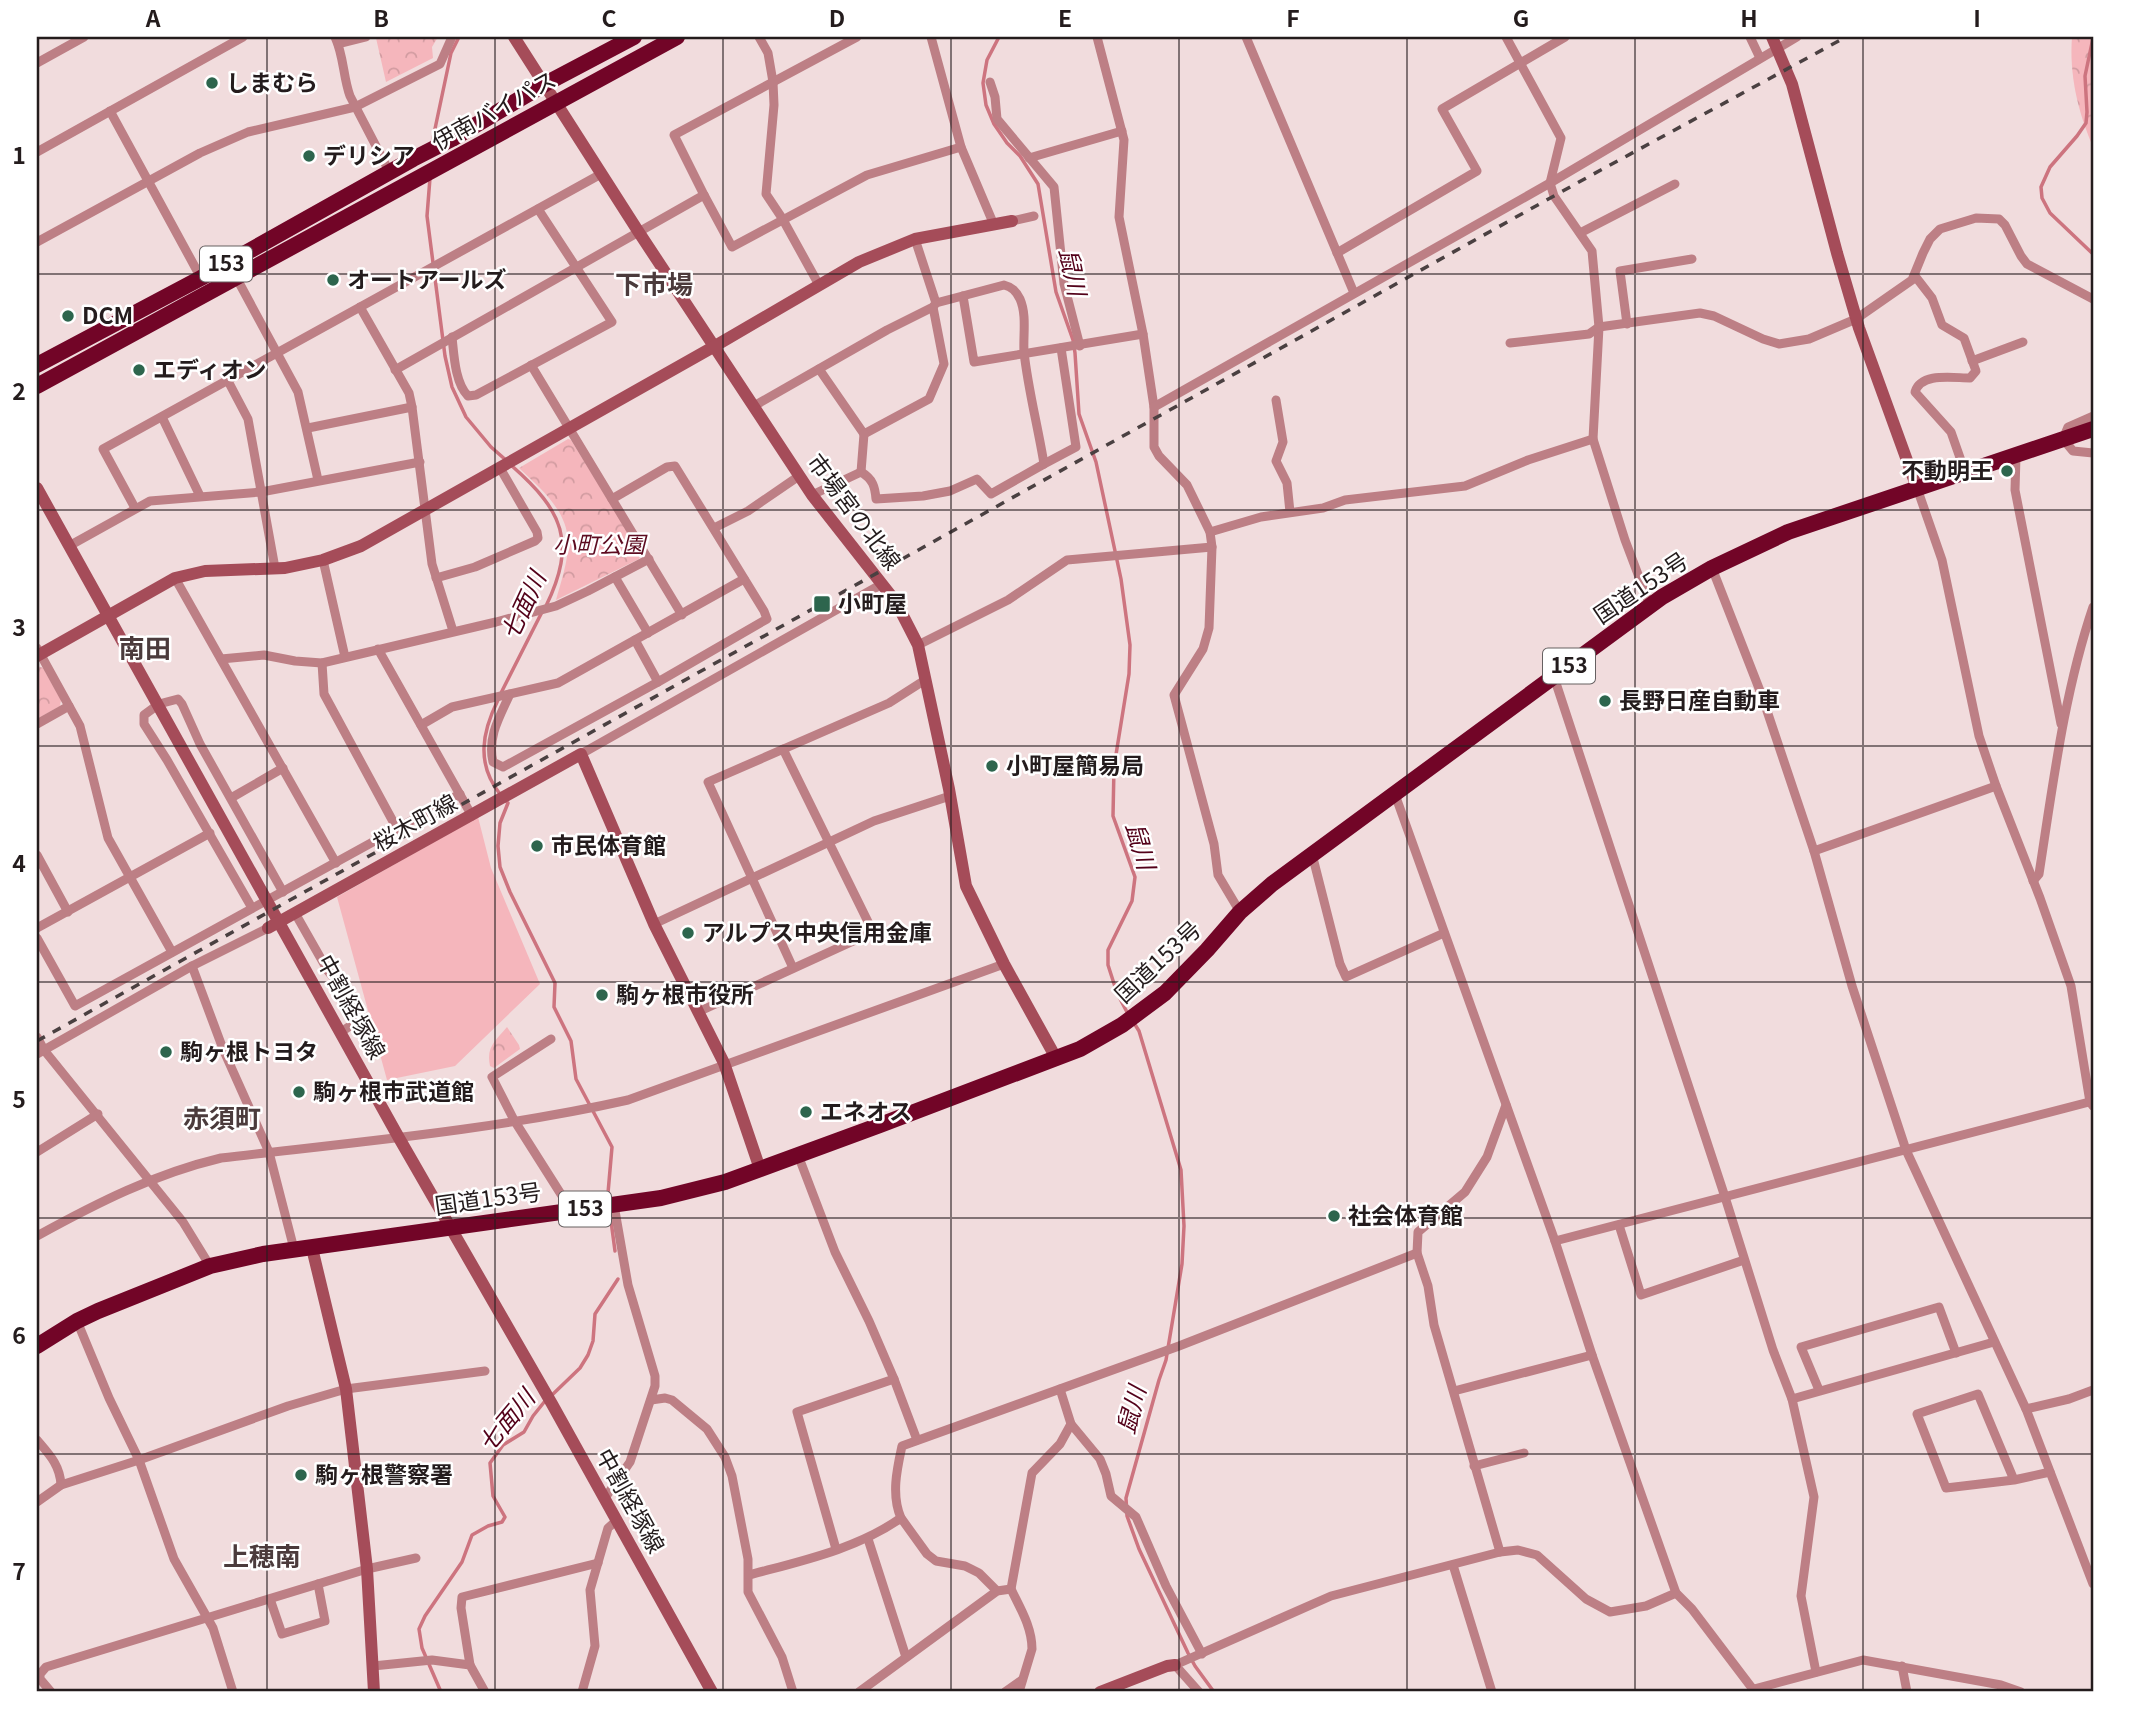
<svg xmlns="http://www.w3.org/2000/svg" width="2130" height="1729" font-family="Georgia,'Noto Sans JP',serif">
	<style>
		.forest { fill: url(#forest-crowns) }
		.garden { fill: #f5b6bc }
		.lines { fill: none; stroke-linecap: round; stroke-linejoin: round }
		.stream { stroke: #cd747f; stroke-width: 3.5 }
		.street { stroke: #bd7f85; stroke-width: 9 }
		.secondary { stroke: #a54c59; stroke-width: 12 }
		.highway { stroke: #720527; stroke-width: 16 }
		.rail { stroke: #4a4041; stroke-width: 3.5; stroke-dasharray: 9 9; stroke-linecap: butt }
		.grid { fill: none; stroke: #241c1d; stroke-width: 2; stroke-opacity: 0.55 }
		.poi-dot { fill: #2d654d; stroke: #fff; stroke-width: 2.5 }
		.labels { text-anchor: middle; stroke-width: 5; stroke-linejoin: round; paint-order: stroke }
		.shield { fill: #fff; stroke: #666061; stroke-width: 2 }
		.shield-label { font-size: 21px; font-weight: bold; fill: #241c1d }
		.poi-label { font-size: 23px; font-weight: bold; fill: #241c1d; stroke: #fff; text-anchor: start }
		.street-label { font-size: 23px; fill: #241c1d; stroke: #fff }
		.park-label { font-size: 23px; font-style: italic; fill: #5d0b20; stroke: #fff }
		.water-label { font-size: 24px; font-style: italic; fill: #530019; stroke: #fff }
		.quarter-label { font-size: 26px; font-weight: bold; fill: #4b3b3c; stroke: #fff }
		.neatline { fill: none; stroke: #241c1d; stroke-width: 2.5 }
		.grid-label { font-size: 23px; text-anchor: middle; font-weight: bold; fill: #241c1d }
	</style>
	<defs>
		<pattern id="forest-crowns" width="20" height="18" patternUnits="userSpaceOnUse" patternTransform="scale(1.75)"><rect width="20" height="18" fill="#f5b6bc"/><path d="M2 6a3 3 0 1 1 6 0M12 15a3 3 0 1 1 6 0" fill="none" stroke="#d29ca1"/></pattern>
	</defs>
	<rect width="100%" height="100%" fill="#f1dcdd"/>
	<!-- forest -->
	<g class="forest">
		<polygon points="381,37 438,37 432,47 433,58 386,82 376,38"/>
		<path d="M 2072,37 L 2093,37 L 2093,147 C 2078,112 2069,75 2072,37 Z"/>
		<path d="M 568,439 L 571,440 L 641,553 L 639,559 L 556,600 C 561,582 569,559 568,540 C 566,509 540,488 519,468 Z"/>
		<polygon points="38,666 43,668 61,700 60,706 37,719 37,667"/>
		<path d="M 507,1027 L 519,1045 L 520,1049 L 494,1068 L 490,1066 C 486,1047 495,1041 507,1027 Z"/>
	</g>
	<!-- garden -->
	<polygon class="garden" points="478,817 491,868 540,984 455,1066 387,1080 337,897"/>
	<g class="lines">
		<!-- stream -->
		<g class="stream">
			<polyline points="999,37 987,60 983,83 986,105 994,124 1007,143 1020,156 1038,184 1056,292 1073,340 1075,353 1079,414 1096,462 1121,579 1130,645 1129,674 1114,767 1113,816 1135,877 1132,901 1108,950 1108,965 1117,993 1128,1014"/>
			<polyline points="2093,38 2085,76 2087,112 2086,123 2077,136 2050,167 2041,187 2042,198 2050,213 2093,254"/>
			<polyline points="432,143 451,53 459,37"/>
			<polyline points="430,178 427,216 445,356 452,387 466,417 491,447 507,461"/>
			<path d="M 512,466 C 563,511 577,542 546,606"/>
			<polyline points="501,693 542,612"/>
			<path d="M 498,700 C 482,732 476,764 500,794"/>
			<polyline points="505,800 508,803 500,823 498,846 500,867 510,892 555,983 554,1007 571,1041 576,1079 612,1147 608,1193"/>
			<polyline points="1134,1023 1139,1031 1181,1170 1184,1226 1182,1264 1166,1360 1159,1380 1126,1498 1127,1516 1139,1549 1188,1653 1195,1666 1214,1692"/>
			<polyline points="611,1221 615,1251"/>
			<polyline points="551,1396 580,1368 588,1355 593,1341 595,1314 618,1279"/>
			<polyline points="441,1692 422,1648 419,1629 425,1616 462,1562 472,1535 488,1526 502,1522 505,1517 493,1496 490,1463 503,1445 524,1432 533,1416 545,1401"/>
		</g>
		<!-- street -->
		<g class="street">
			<path d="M 335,37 C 344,56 343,77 350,96 L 390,173"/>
			<polyline points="759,37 768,53 773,82 774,105 766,194 782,218 819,285"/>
			<polyline points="857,37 674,135 704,195 732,247 867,175 961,147"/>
			<polyline points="931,37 961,147 994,225"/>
			<polyline points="1097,37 1124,140 1119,217 1143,334 1154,407 1154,447 1159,456 1187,485 1210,532 1212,547 1209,628 1203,649 1174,695 1214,844 1218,875 1240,912"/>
			<polyline points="1246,37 1354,293"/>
			<polyline points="1506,37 1561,138 1550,183 1554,196 1592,251 1599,327 1593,439 1625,540 1650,606"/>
			<polyline points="1750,37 1760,58"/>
			<polyline points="338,44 366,37"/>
			<polyline points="37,63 84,37"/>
			<polyline points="990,82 995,97 997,119 1054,187 1064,284 1080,346"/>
			<polyline points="110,111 201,278"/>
			<polyline points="37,152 243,37"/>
			<polyline points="1029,158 1122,131"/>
			<polyline points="1012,221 1034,216"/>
			<polyline points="1580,233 1675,184"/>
			<polyline points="915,239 936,303"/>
			<polyline points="37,242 200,153 248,132 355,107 440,64 452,37"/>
			<polyline points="1337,253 1477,171 1442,109 1565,37"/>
			<path d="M 1915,276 L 1932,298 L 1942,325 L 1964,338 L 1976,371 L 1970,378 C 1953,378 1921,372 1915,392 L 1951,432 L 1965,472"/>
			<polyline points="236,277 298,392 318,480"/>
			<polyline points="963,296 974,362 1143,334"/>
			<polyline points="360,307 409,393 412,407 432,564 453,631"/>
			<polyline points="1627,324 1620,271 1692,259"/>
			<path d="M 452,337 C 454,355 455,383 468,396 L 476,395 L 612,322 L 538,209"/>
			<polyline points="1510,343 1589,334 1599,327 1700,313 1714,316 1763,339 1779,344 1809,339 1856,319 1912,280 1923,253 1930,239 1940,229 1976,218 1999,219 2005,225 2021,256 2027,264 2093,299"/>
			<polyline points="1972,361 2023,342"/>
			<polyline points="531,365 682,615"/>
			<polyline points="819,369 864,434 929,399 944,364 933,307"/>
			<polyline points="395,370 704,195"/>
			<polyline points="228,381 248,419 275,568"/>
			<polyline points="1276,400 1283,442 1276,461 1287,483 1290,512"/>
			<path d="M 754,406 L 887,330 L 933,307 L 936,303 L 1004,285 C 1012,287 1016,291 1020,299 C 1027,315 1023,335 1024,352 C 1028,389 1038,427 1044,464 L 991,494 L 977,479 L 950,491 L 923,496 L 876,499 C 875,487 873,479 861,472 L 812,495"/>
			<polyline points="1154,407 1550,183 1797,37"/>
			<polyline points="2093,416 2068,427 2063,439 2073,451 2093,453"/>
			<polyline points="162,417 200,496"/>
			<polyline points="308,428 412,407"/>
			<polyline points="2016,456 2015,490 2061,724"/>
			<polyline points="1044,464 1076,447 1061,348"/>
			<polyline points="861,472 864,434"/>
			<polyline points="1917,488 1942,560 1979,736 1996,786 2040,898 2071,986 2090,1102 2093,1106"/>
			<polyline points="135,508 103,449 601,174"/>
			<polyline points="714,528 748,511 799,476"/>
			<polyline points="1210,532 1261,517 1323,508 1345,500 1465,486 1528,460 1593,439"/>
			<polyline points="69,546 150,501 261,492 420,462"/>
			<polyline points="323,560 345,657"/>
			<polyline points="1712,568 1762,696 1814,851 1852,986 1906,1150 2026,1409 2093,1584"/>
			<polyline points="615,577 648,633"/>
			<polyline points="175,578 336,863"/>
			<polyline points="436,578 475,567 535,541 538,538 537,532 500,468"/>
			<polyline points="635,640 658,682"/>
			<polyline points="918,645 1008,600 1067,560 1212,547"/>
			<polyline points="37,648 80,726 108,838 172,952"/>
			<polyline points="378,649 472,816"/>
			<polyline points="221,659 264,655 295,661 322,663 496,622 556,606 588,591 649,559"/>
			<polyline points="322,663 324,694 396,827"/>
			<polyline points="1554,677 1725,1197 1773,1350 1792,1399 1814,1497 1801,1596 1816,1672"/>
			<path d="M 510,694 C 500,716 487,737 493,762 L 503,767 L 658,682 L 767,619 L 764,611 L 675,466 L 667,467 L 612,499"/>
			<polyline points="37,724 69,706"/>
			<polyline points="421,725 452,707 558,683 744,579"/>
			<polyline points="581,754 882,584"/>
			<polyline points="1393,794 1397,800 1555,1241 1592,1355 1676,1593 1692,1609 1755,1692"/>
			<polyline points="231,798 283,768"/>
			<polyline points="1814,851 1996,786"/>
			<polyline points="1312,854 1340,964 1346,977 1444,933"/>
			<polyline points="37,855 68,912"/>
			<path d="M 2033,881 L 2039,874 C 2053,784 2064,693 2093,607"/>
			<polyline points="252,908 167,760 144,724 144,715 159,704 178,699 182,704 200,744 283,892"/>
			<polyline points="295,913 328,971 358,1007 359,1017 353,1024 341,1032"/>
			<polyline points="654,924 874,821 950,796"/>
			<polyline points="37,928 210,833"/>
			<polyline points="37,938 75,1006 460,794"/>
			<polyline points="192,966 223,1049 269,1152 294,1249"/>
			<polyline points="793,968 708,782 889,703 925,680"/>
			<polyline points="698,1012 873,932 783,749"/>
			<polyline points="37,1037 44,1050 183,1222 210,1266"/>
			<polyline points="551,1039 492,1077 514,1120 571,1210"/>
			<polyline points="37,1054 192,966 268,928"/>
			<polyline points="37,1152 98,1114"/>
			<polyline points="798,1155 835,1252 869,1321 894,1379 917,1440"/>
			<polyline points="1619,1225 1641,1295 1744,1260"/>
			<path d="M 37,1236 C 97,1203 154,1174 221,1158 C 357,1142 494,1130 628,1100 L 1004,964"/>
			<polyline points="1555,1241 2093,1101"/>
			<polyline points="77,1321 109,1398 139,1460 174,1559 213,1628 233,1692"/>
			<polyline points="1060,1389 1071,1424 1100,1459 1106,1474 1111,1496 1136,1517 1166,1586 1202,1654"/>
			<polyline points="1819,1390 1801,1347 1939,1307 1956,1353"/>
			<polyline points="1454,1391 1592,1355"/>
			<polyline points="1792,1399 1994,1342"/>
			<polyline points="651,1400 665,1398 672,1400 707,1429 725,1457 732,1476 748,1559 748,1592 782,1657 793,1692"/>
			<polyline points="2026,1409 2069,1399 2093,1390"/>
			<path d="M 37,1440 C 49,1454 60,1465 61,1485"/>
			<polyline points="1474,1466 1524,1453"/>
			<polyline points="2014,1480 1978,1394 1917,1414 1946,1488 2014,1480 2050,1472"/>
			<polyline points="605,1498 630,1462 655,1386 655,1376 628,1285 614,1205"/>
			<polyline points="37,1502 61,1485 139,1460 288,1406 346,1389 485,1371"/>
			<polyline points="868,1539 906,1657"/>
			<polyline points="836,1549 797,1412 894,1379"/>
			<polyline points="1500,1552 1434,1325 1428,1286 1417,1253 1418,1232 1465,1192 1487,1157 1506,1105"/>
			<polyline points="1453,1565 1492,1692"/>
			<path d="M 749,1575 C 801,1561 857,1549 901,1518"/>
			<polyline points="1011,1589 1032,1473 1060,1444 1071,1424"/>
			<path d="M 997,1591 L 979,1573 L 965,1566 L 936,1561 L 927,1554 L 901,1518 C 891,1495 897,1469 902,1446 L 1179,1346 L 1417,1253"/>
			<polyline points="270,1599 282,1634 325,1621 318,1584"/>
			<polyline points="470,1665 461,1608 462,1597 598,1563"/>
			<polyline points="373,1666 432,1660 470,1665 485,1692"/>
			<polyline points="1902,1666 1907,1692"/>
			<polyline points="1754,1689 1863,1660 2001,1685 2021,1692"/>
			<polyline points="51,1692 40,1679 40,1674 46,1667 367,1569 416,1558"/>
			<polyline points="582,1692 595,1646 590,1590 608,1528 617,1520"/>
			<path d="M 859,1692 L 997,1591 L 1011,1589 C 1020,1608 1032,1627 1032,1649 L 1019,1692"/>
			<polyline points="1005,1692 1022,1680"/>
			<polyline points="1199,1692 1175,1665 1331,1596 1500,1552 1518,1550 1537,1555 1586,1599 1610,1612 1646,1606 1676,1593"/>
		</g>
		<!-- secondary -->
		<g class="secondary">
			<polyline points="514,37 638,231 812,495 896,602 918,645 949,789 966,886 1004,964 1056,1058"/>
			<polyline points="1772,37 1792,84 1837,253 1859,328 1917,488"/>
			<polyline points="37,488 399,1138 552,1404 712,1692"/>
			<polyline points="37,656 175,578 205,571 285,568 323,560 361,546 715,346 859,262 915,239 1012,221"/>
			<polyline points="268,928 581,754 654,924 724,1063 760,1169"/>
			<polyline points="312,1248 346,1389 367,1569 374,1692"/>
			<polyline points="1100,1692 1167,1666 1175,1665"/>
		</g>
		<!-- highway -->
		<g class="highway">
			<polyline points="37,365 201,278 413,159 452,139 545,84 634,37"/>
			<polyline points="37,386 677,37"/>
			<polyline points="37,1346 77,1321 98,1311 210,1266 263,1254 661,1198 725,1182 880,1125 1080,1049 1122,1025 1165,993 1207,950 1240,912 1272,884 1662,597 1712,568 1788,532 2093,429"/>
		</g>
		<!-- rail -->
		<polyline class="rail" points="37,1041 1588,177 1846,37"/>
	</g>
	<!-- grid -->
	<path class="grid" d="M 267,37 L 267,1692M 495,37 L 495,1692M 723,37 L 723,1692M 951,37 L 951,1692M 1179,37 L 1179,1692M 1407,37 L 1407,1692M 1635,37 L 1635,1692M 1863,37 L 1863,1692M 37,274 L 2093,274M 37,510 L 2093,510M 37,746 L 2093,746M 37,982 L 2093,982M 37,1218 L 2093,1218M 37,1454 L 2093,1454"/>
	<!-- markers -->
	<g class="poi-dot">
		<circle cx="212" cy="83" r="7"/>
		<circle cx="309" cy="156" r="7"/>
		<circle cx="333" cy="280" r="7"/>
		<circle cx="68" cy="316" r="7"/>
		<circle cx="139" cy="370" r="7"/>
		<circle cx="2007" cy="471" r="7"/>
		<rect x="813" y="595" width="18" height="18" rx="3.5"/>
		<circle cx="1605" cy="701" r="7"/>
		<circle cx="992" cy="766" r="7"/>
		<circle cx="537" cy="846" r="7"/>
		<circle cx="688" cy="933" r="7"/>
		<circle cx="602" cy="995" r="7"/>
		<circle cx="166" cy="1052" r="7"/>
		<circle cx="299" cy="1092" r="7"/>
		<circle cx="806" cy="1112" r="7"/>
		<circle cx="1334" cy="1216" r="7"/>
		<circle cx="301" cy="1475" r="7"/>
	</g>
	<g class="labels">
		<!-- shield labels -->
		<g class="shield">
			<rect x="200" y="246.5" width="52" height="35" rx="5"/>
			<rect x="1543" y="648.5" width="52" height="35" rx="5"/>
			<rect x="559" y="1191.5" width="52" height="35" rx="5"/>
		</g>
		<g class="shield-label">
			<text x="226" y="271">153</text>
			<text x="1569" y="673">153</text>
			<text x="585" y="1216">153</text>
		</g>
		<!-- poi labels -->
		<g class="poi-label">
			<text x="226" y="91">しまむら</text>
			<text x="323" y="164">デリシア</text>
			<text x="347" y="288">オートアールズ</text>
			<text x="82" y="324">DCM</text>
			<text x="153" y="378">エディオン</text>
			<text x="1993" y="479" text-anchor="end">不動明王</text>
			<text x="838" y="612">小町屋</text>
			<text x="1619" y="709">長野日産自動車</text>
			<text x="1006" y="774">小町屋簡易局</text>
			<text x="551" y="854">市民体育館</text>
			<text x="702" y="941">アルプス中央信用金庫</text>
			<text x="616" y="1003">駒ヶ根市役所</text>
			<text x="180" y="1060">駒ヶ根トヨタ</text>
			<text x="313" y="1100">駒ヶ根市武道館</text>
			<text x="820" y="1120">エネオス</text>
			<text x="1348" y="1224">社会体育館</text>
			<text x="315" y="1483">駒ヶ根警察署</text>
		</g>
		<!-- street labels -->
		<g class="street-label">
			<text transform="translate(494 111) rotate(-29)" y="8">伊南バイパス</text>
			<text transform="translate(854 512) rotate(53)" y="8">市場宮の北線</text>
			<text transform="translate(1641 588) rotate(-34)" y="8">国道153号</text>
			<text transform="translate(415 823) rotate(-29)" y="8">桜木町線</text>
			<text transform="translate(1158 962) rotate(-43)" y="8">国道153号</text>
			<text transform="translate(351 1007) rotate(61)" y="8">中割経塚線</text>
			<text transform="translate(488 1199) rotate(-8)" y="8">国道153号</text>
			<text transform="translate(630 1501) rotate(61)" y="8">中割経塚線</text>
		</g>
		<!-- park labels -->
		<g class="park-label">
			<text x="599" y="553">小町公園</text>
		</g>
		<!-- water labels -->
		<g class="water-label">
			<text transform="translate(1072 272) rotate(78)" y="8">鼠川</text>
			<text transform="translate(524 606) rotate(-65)" y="8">七面川</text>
			<text transform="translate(1140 846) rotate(74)" y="8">鼠川</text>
			<text transform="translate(1132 1410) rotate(-75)" y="8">鼠川</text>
			<text transform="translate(507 1421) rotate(-50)" y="8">七面川</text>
		</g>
		<!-- quarter labels -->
		<g class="quarter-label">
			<text x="654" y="294">下市場</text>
			<text x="145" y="658">南田</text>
			<text x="222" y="1128">赤須町</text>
			<text x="262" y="1566">上穂南</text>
		</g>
	</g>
	<!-- border -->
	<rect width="2130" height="1729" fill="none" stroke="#ffffff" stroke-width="77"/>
	<rect x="38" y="38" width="2054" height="1652" class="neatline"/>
	<g class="grid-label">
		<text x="153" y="27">A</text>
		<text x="381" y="27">B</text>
		<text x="609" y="27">C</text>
		<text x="837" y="27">D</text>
		<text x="1065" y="27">E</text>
		<text x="1293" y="27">F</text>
		<text x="1521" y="27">G</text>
		<text x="1749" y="27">H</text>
		<text x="1977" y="27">I</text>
		<text x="19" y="164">1</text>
		<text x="19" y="400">2</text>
		<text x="19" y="636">3</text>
		<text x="19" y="872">4</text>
		<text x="19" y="1108">5</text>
		<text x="19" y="1344">6</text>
		<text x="19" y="1580">7</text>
	</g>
</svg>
